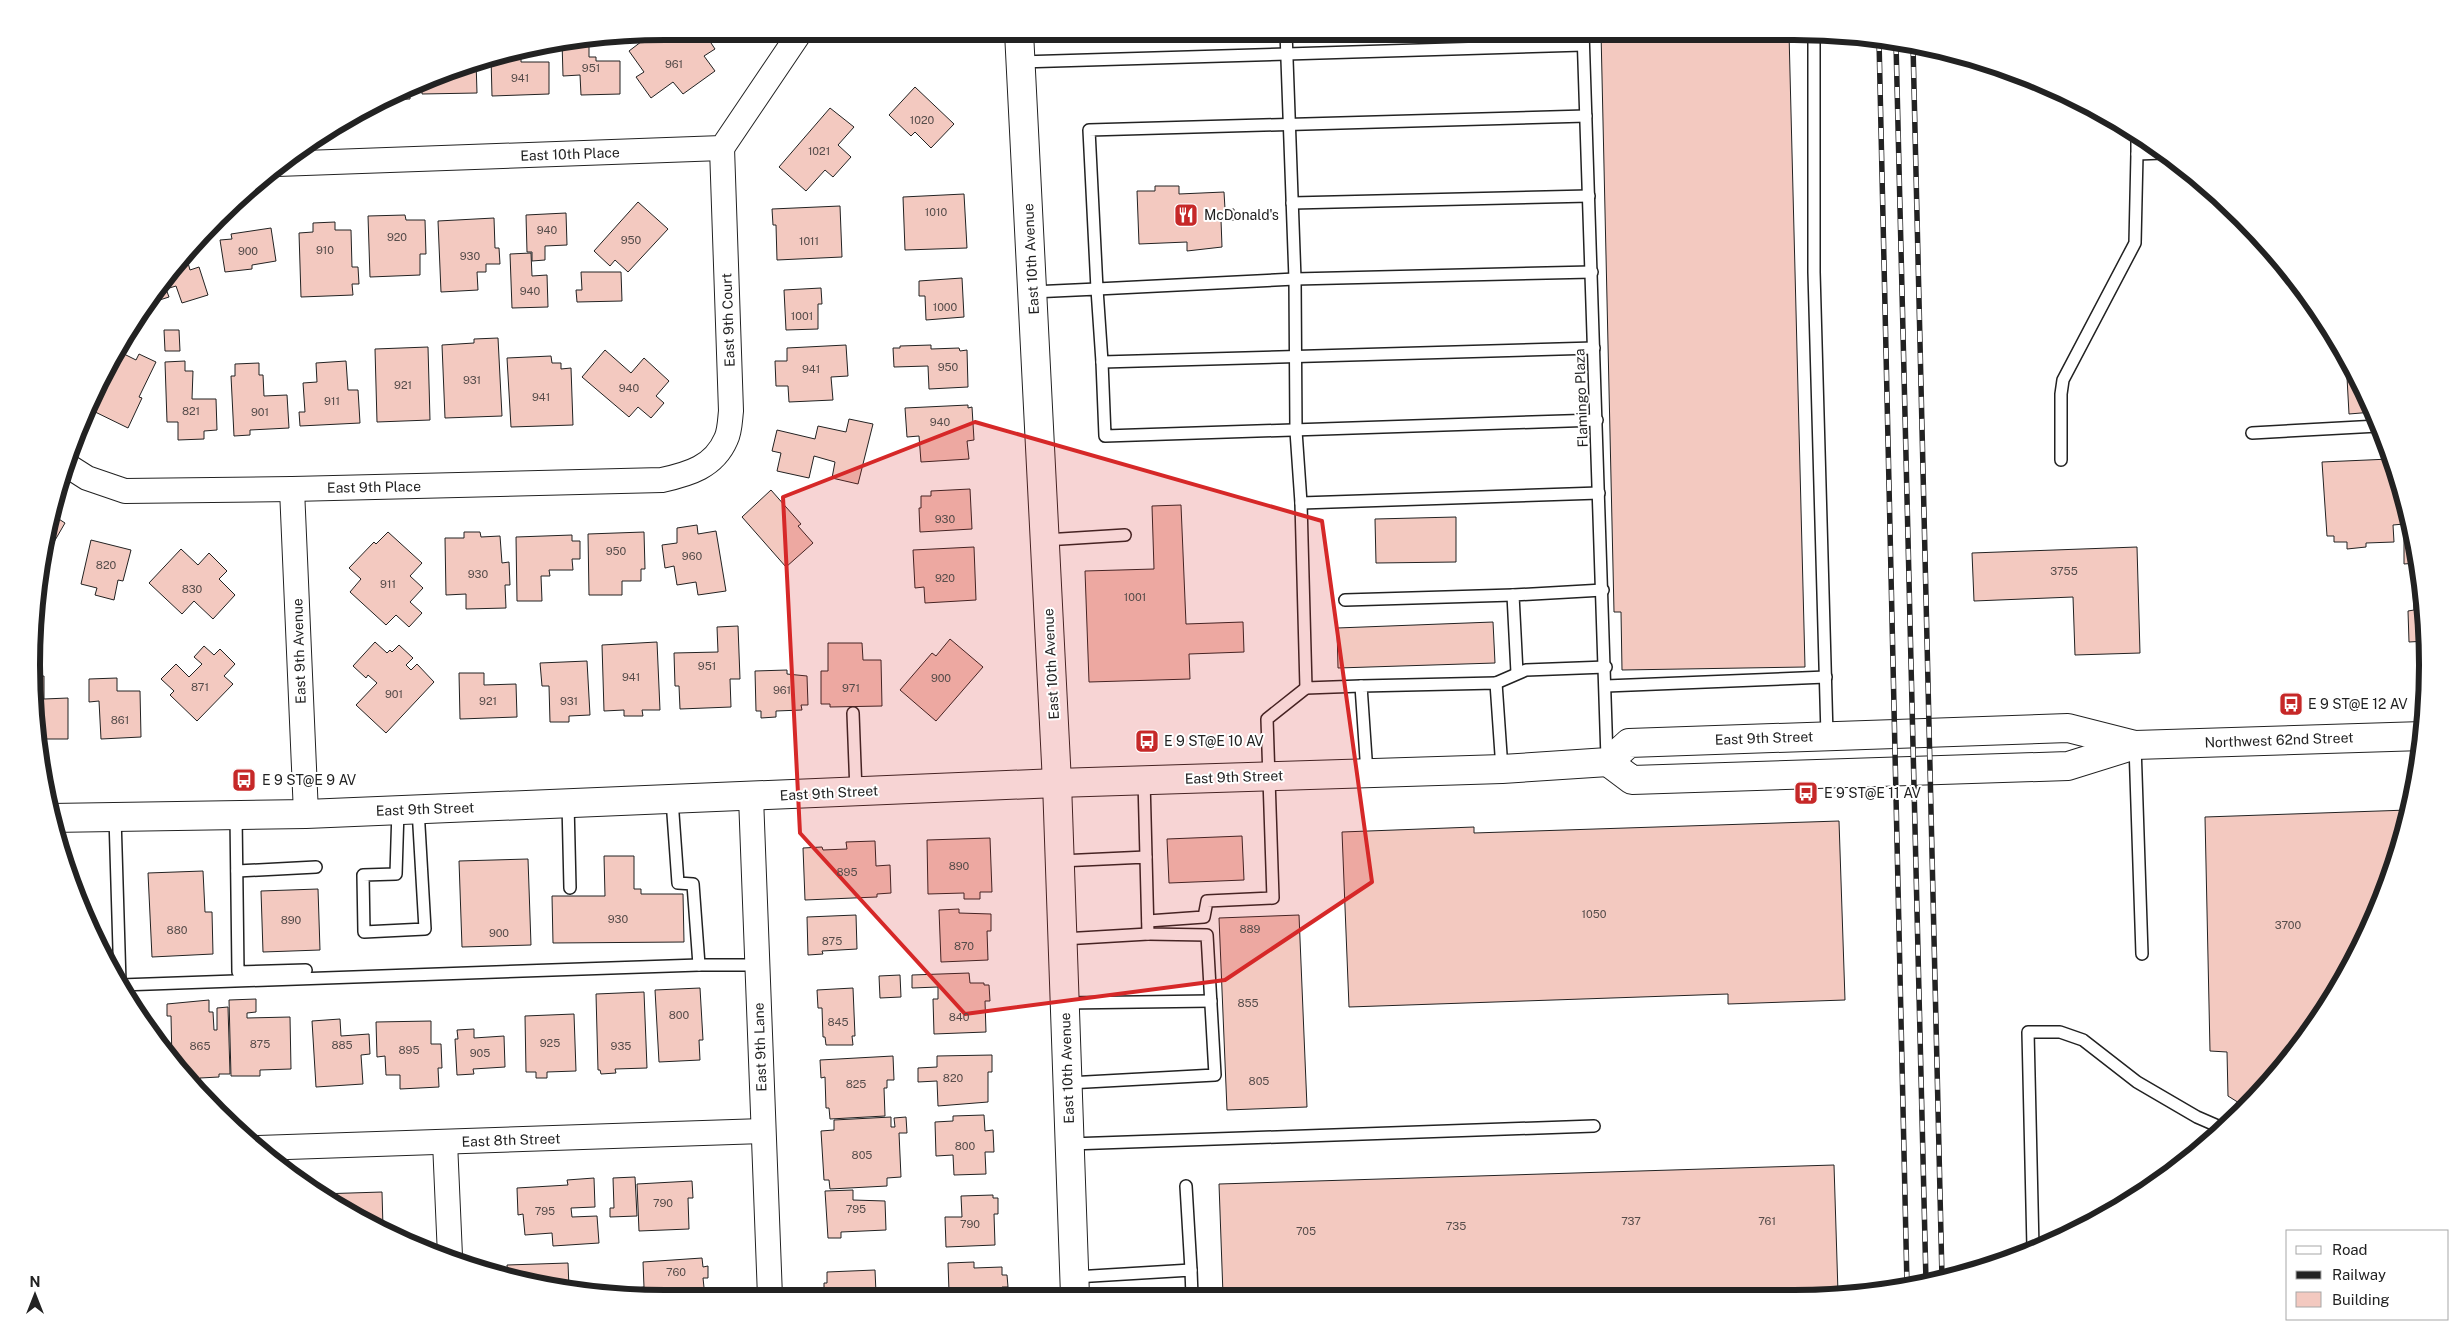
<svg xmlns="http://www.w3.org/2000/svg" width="2459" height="1330" font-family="'Public Sans',sans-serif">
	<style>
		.building { fill: #f3c9c0; stroke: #222 }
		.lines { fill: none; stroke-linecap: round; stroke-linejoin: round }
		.service-casing { stroke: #222; stroke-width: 14 }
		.minor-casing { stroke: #222; stroke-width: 26 }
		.tertiary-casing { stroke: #222; stroke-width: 30 }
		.secondary-casing { stroke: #222; stroke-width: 30 }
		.service { stroke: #fff; stroke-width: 11 }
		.minor { stroke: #fff; stroke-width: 24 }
		.tertiary { stroke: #fff; stroke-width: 28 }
		.secondary { stroke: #fff; stroke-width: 28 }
		.rail-casing { stroke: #222; stroke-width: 5.5 }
		.rail { stroke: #fff; stroke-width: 4; stroke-dasharray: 11; stroke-linecap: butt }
		.marked { fill: #d62828; fill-opacity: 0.2; stroke: #d62828; stroke-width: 4; stroke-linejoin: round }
		.labels { text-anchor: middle; stroke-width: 4; stroke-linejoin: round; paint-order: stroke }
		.number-label { font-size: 11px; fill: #564c4a }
		.street-label { font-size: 14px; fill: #222; stroke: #fff }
		.poi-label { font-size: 14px; fill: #222; stroke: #fff; text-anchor: start }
		.rim { fill: none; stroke: #222; stroke-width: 6 }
	</style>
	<rect width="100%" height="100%" fill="#fff"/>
	<!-- building -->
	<g class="building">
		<polygon points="703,31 715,49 704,56 715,71 683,94 673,82 651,98 636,77 644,72 629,51 654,32"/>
		<polygon points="1601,32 1789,33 1805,667 1622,670 1621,612 1614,612"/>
		<polygon points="589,40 589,57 596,57 596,61 620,61 620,94 581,95 580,75 563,76 562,41"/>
		<polygon points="521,49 521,62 549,62 549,94 492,96 491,57"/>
		<polygon points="476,61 477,93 422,94 422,83 461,65"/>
		<polygon points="414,86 414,94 410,94 410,99 384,100"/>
		<polygon points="915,87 954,124 931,148 915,132 911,136 889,115"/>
		<polygon points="830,108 854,127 838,145 851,157 833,177 825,170 806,191 779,167"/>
		<polygon points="1155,186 1179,186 1179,194 1224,192 1225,209 1234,209 1234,220 1221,220 1222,247 1187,251 1187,242 1139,244 1137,191 1155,191"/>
		<polygon points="964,194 967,248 905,250 903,197"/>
		<polygon points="638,202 668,229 628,272 615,260 610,266 594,251"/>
		<polygon points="840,206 842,257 777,260 776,225 773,225 772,209"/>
		<polygon points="566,213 567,245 545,246 545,260 532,261 532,252 527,252 526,215"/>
		<polygon points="405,215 406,220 425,220 426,254 420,254 420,275 370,277 368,216"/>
		<polygon points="494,218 495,248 499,248 500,264 486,264 486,272 477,272 478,290 441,292 438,221"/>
		<polygon points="335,222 335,230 351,230 352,267 358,267 359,284 352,284 353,295 301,297 299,233 313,232 313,223"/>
		<polygon points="271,228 276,261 252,265 252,269 225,272 220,240 232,239 231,234"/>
		<polygon points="185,252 190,270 199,267 208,295 182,303 176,286 166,289 169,297 147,304"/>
		<polygon points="531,253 532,276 547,275 548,307 512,308 510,254"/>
		<polygon points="581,272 621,272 622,301 577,302 576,290 582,290"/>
		<polygon points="962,278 964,317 926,320 925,296 919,296 919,281"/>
		<polygon points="821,288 822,304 818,304 818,329 786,330 784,290"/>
		<polygon points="164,330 179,330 180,351 165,351"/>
		<polygon points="498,338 502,416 445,418 442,345 474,343 474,339"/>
		<polygon points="846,345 848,376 831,377 833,400 789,402 788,386 776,386 775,361 787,361 787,348"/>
		<polygon points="931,345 931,349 959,348 960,351 967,350 968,387 929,389 928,366 894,367 893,348 900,348 900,346"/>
		<polygon points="428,347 430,420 377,422 375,349"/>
		<polygon points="605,350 631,373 644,358 669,381 656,396 664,403 651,418 638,407 629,417 582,377"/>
		<polygon points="120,352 136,360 139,354 156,362 139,397 142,398 128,428 87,408"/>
		<polygon points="551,356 552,363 561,363 561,369 571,368 573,425 511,427 507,358"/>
		<polygon points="2346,359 2362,384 2373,412 2349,414"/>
		<polygon points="185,361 185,371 193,371 192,399 216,399 217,430 204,431 204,439 178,440 178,422 167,422 165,362"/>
		<polygon points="346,361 348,390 358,390 360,423 300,426 299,412 305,412 303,383 317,382 316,363"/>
		<polygon points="259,363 259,375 263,375 264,396 287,395 289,428 250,430 250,435 234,436 231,376 235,376 235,364"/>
		<polygon points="968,405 968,408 972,407 974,440 967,441 969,459 921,462 919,436 907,437 905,408"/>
		<polygon points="849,419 873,424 858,484 832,478 835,462 814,456 809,478 777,471 781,453 772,451 777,430 815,439 818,426 846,432"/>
		<polygon points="2390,459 2406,501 2416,563 2404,564 2404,524 2393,525 2394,542 2366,543 2366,547 2347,549 2347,542 2334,542 2334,536 2327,536 2322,462"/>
		<polygon points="970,489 972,529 920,532 919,508 921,508 921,496 931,496 931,491"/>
		<polygon points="771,490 801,524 798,526 813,543 786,567 742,517"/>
		<polygon points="1181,505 1186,624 1243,622 1244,652 1189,654 1190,679 1089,682 1085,571 1154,569 1152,506"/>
		<polygon points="51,514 65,523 43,561"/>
		<polygon points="1456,517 1456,562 1376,563 1375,519"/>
		<polygon points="697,525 698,534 716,531 726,591 698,595 696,582 677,585 674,566 665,568 662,545 677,543 677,528"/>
		<polygon points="388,532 422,563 410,576 423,588 410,602 422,613 409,627 396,615 386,625 350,592 361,579 349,568 374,542 376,544"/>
		<polygon points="464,532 480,532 481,537 500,536 502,563 509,562 510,585 505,585 506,608 466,609 466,594 446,595 445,538 464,538"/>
		<polygon points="644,532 645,569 641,569 641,581 622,581 622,595 589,595 588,534"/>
		<polygon points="572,535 572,541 580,541 580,559 572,559 573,570 549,570 550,576 541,576 542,601 517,601 516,537"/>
		<polygon points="91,540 131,550 123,581 118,580 114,600 95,595 97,588 81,584"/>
		<polygon points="974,547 976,600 925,603 924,587 915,588 913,550"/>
		<polygon points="2137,547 2140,653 2075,655 2073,597 1974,601 1972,553"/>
		<polygon points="181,549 198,565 209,553 227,571 219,579 235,595 213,619 194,601 182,614 149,583"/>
		<polygon points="2412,574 2418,574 2426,623 2426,641 2409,642 2408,611 2414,610"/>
		<polygon points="1493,622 1495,663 1338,668 1337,628"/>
		<polygon points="738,626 740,679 730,679 731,707 680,709 679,686 675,686 674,653 718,652 717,627"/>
		<polygon points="950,639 983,667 936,721 900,690 932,653 936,656"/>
		<polygon points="375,642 387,653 390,650 392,652 399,645 413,658 406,665 411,670 417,664 434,682 386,733 356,705 377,683 368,675 366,678 353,666"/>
		<polygon points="657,642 660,710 642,710 643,716 624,716 624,710 604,711 602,645"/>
		<polygon points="828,643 862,643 863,660 881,660 882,706 830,707 830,704 821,704 821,671 828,671"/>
		<polygon points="204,646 214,655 220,649 235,664 224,676 233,684 197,721 170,695 174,691 161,679 176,664 189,677 202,664 194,657"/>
		<polygon points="587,661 590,715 569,716 569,722 550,722 549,686 542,686 540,663"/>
		<polygon points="787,670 787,674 807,676 808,705 801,705 802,710 776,711 776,717 761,718 761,711 756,711 755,671"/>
		<polygon points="459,673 484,673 484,685 516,684 517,717 460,719"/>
		<polygon points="44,676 44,699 68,698 68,739 38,739 33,707 33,677"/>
		<polygon points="117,678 117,691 140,691 141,737 101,739 99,701 89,702 89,679"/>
		<polygon points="2408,810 2394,868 2343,982 2270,1083 2244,1106 2228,1096 2227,1052 2210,1051 2205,817"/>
		<polygon points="1839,821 1845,1000 1728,1004 1728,994 1349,1007 1342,832 1474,827 1474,833"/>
		<polygon points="1242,836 1244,880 1169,883 1167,839"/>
		<polygon points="990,838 992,892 980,892 980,899 964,899 964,893 928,894 927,840"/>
		<polygon points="875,841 876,866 890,865 891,893 877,894 877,897 805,900 803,848 822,847 823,850 847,849 846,842"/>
		<polygon points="604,856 634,856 634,889 641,889 641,894 683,894 684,942 553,943 552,896 605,896"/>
		<polygon points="528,859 531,945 462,947 459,861"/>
		<polygon points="203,871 205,912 212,912 213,954 152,957 148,873"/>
		<polygon points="318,889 320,950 263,952 261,891"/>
		<polygon points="959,909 959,913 991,914 991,931 987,931 988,960 941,962 939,910"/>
		<polygon points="856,915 857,949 822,951 823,954 808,955 807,917"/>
		<polygon points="1299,915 1307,1107 1227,1110 1219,918"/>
		<polygon points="969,973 970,983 984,983 984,985 989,985 990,1001 985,1001 986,1032 934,1034 933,999 938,999 938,987 912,988 912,975"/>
		<polygon points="900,975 901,997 880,998 879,976"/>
		<polygon points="700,988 703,1040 699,1040 700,1060 659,1062 655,990"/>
		<polygon points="853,988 855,1036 852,1036 853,1045 826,1045 825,1037 823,1037 822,1008 818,1008 817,990"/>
		<polygon points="644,992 647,1068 615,1069 616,1073 601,1074 600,1070 598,1070 596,994"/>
		<polygon points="256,999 256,1012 247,1013 247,1018 290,1017 291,1069 260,1070 260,1076 231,1076 229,1000"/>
		<polygon points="209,1000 209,1012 213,1012 214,1030 217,1030 217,1008 228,1007 230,1074 219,1074 219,1077 200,1078 200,1084 190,1084 172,1062 171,1016 167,1016 167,1004"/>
		<polygon points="574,1014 576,1071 547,1072 547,1078 536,1078 536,1072 526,1072 525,1016"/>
		<polygon points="340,1019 341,1036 369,1034 370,1054 361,1055 363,1084 316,1087 312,1021"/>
		<polygon points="431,1021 431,1044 441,1044 442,1068 438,1068 439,1087 400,1089 400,1075 386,1075 385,1056 377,1057 376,1022"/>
		<polygon points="474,1029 474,1038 504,1036 505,1067 473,1069 474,1074 457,1075 455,1039 458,1039 457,1030"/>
		<polygon points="992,1055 992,1072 988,1072 988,1102 938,1106 937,1081 918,1082 918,1068 937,1067 937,1056"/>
		<polygon points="893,1056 894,1080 887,1080 887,1088 884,1088 885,1116 830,1119 829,1108 826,1108 825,1077 821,1078 820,1060"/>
		<polygon points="984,1115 985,1131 993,1130 994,1152 985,1152 986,1174 954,1175 953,1155 936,1156 935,1122 953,1121 953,1116"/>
		<polygon points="891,1117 891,1127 895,1127 894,1118 906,1117 907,1133 899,1133 901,1177 887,1178 887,1186 830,1189 829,1180 824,1180 821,1131 834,1130 834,1120"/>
		<polygon points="1834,1165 1838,1293 1223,1295 1219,1184"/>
		<polygon points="635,1177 637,1216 610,1217 610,1208 614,1208 613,1178"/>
		<polygon points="594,1178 595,1207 571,1208 572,1217 597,1216 599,1243 553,1246 552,1233 525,1235 523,1214 518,1215 517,1188 568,1185 567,1180"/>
		<polygon points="692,1181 693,1198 688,1198 689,1229 639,1231 637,1184"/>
		<polygon points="853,1190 853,1200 885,1201 886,1230 841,1232 841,1238 828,1238 825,1191"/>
		<polygon points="382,1192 383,1228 348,1214 319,1194"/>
		<polygon points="993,1195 993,1198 998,1198 998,1214 994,1214 995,1245 946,1247 945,1217 962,1217 961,1196"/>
		<polygon points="702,1258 703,1267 708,1266 708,1278 703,1278 705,1297 638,1297 638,1288 644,1287 643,1262"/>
		<polygon points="974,1262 974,1268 1002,1267 1002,1275 1007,1275 1008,1287 1002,1287 1003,1296 971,1296 971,1291 953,1292 954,1296 918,1296 918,1293 949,1291 948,1263"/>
		<polygon points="568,1263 569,1288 508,1278 507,1265"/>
		<polygon points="875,1270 876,1293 888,1293 888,1297 824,1297 824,1283 827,1283 827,1272"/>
	</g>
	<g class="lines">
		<!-- service casing -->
		<g class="service-casing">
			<g id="service">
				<polyline points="1286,32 1295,279 1296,431 1301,503 1306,688 1361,686"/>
				<polyline points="1583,32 1607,758"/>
				<polyline points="1814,33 1814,272 1827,735"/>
				<polyline points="1020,62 1583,45"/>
				<polyline points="1586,116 1089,130 1097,289 1295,279 1592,272"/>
				<polyline points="2137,135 2137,154 2163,153"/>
				<polyline points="1292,203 1589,196"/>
				<polyline points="1032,292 1097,289 1102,362 1594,348"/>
				<polyline points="1102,362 1105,436 1597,420"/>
				<polyline points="2252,433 2378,426"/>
				<polyline points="2061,460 2061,394 2063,380 2135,243 2137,154"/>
				<polyline points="1301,503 1599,493"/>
				<polyline points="1045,540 1125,535"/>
				<polyline points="1345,600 1513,595"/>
				<polyline points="1517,673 1513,595 1603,590"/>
				<polyline points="1496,683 1526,670 1606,667"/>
				<polyline points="1606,686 1826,677"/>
				<polyline points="853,713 856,792"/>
				<polyline points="2135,745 2142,954"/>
				<polyline points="1367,773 1361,686 1496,683 1502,769"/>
				<polyline points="1144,780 1146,857"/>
				<polyline points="672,800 678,883 693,884 699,965 757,965"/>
				<polyline points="568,803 570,888"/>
				<polyline points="398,810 396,874 363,875 364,932 425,929 418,809"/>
				<polyline points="236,815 238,972 306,970"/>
				<polyline points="115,817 120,983"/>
				<polyline points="1060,861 1146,857 1148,934 1207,935 1215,1075 1068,1083"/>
				<polyline points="237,871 316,867"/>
				<polyline points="1148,921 1204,917 1207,901 1273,898 1267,719 1306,688"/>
				<polyline points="1063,939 1148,934"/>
				<polyline points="121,985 699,965"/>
				<polyline points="1065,1003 1211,1001"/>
				<polyline points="1070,1144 1594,1126"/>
				<polyline points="1186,1186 1191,1270"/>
				<polyline points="2033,1248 2028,1032 2060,1032 2083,1040 2137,1082 2197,1117 2220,1127"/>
				<polyline points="1075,1277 1191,1270 1192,1296"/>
			</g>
		</g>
		<!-- minor casing -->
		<g class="minor-casing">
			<g id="minor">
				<polyline points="277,164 722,148 801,31"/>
				<path d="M 65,464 L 87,478 L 125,491 L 292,489 L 662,480 C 689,474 714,467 726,439 C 730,431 730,419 731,411 L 722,148"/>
				<polyline points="292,489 306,814"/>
				<polyline points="751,797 770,1297"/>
				<polyline points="445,1142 450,1256"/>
				<polyline points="258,1148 763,1131"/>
			</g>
		</g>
		<!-- tertiary casing -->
		<g class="tertiary-casing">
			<polyline id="tertiary" points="1019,32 1057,783 1075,1296"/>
		</g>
		<!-- secondary casing -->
		<g class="secondary-casing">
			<g id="secondary">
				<polyline points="1608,762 1632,780 2068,766 2135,745"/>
				<polyline points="51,818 306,814 1057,783 1502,769 1608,762 1629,743 2068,728 2135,745 2423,736"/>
			</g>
		</g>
		<!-- service -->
		<use href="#service" class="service"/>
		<!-- minor -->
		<use href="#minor" class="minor"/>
		<!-- tertiary -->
		<use href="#tertiary" class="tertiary"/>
		<!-- secondary -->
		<use href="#secondary" class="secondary"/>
		<!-- rail casing -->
		<g class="rail-casing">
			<g id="rail">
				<polyline points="1879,40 1907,1286"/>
				<polyline points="1896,43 1926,1282"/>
				<polyline points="1913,45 1942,1278"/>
			</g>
		</g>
		<!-- rail -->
		<use href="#rail" class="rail"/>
	</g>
	<!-- marked area -->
	<path class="marked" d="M 975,422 L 1322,521 L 1372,882 L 1225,980 L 965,1014 L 800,833 L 783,497 Z"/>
	<!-- icons -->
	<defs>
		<g id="restaurant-square" transform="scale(1.25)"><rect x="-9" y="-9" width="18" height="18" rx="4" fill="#c62828" stroke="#fff"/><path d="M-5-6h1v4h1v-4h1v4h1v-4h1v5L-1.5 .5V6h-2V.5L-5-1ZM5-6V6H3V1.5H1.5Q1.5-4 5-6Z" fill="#fff"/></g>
		<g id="bus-square" transform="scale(1.25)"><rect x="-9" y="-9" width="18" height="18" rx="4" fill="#c62828" stroke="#fff"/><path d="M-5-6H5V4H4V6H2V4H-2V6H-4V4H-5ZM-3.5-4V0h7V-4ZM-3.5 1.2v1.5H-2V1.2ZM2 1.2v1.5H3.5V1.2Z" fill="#fff"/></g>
	</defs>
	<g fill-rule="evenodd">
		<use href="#restaurant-square" x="1186" y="215"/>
		<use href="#bus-square" x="2291" y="704"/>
		<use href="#bus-square" x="1147" y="741"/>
		<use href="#bus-square" x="244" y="780"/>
		<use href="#bus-square" x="1806" y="793"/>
	</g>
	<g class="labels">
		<!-- number labels -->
		<g class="number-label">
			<text x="674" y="68">961</text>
			<text x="591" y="72">951</text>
			<text x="520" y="82">941</text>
			<text x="922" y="124">1020</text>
			<text x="819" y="155">1021</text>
			<text x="936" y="216">1010</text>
			<text x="547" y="234">940</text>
			<text x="397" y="241">920</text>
			<text x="631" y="244">950</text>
			<text x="809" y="245">1011</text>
			<text x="325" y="254">910</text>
			<text x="248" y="255">900</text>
			<text x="470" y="260">930</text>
			<text x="530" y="295">940</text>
			<text x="945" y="311">1000</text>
			<text x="802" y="320">1001</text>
			<text x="948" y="371">950</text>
			<text x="811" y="373">941</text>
			<text x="472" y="384">931</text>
			<text x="403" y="389">921</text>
			<text x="629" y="392">940</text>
			<text x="541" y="401">941</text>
			<text x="332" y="405">911</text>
			<text x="191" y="415">821</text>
			<text x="260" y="416">901</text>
			<text x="940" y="426">940</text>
			<text x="945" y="523">930</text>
			<text x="616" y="555">950</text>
			<text x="692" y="560">960</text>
			<text x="106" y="569">820</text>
			<text x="2064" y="575">3755</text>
			<text x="478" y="578">930</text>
			<text x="945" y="582">920</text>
			<text x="388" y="588">911</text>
			<text x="192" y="593">830</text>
			<text x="1135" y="601">1001</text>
			<text x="707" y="670">951</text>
			<text x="631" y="681">941</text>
			<text x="941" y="682">900</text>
			<text x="200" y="691">871</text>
			<text x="851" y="692">971</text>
			<text x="782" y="694">961</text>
			<text x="394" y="698">901</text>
			<text x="488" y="705">921</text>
			<text x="569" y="705">931</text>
			<text x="120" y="724">861</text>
			<text x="959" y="870">890</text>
			<text x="847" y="876">895</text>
			<text x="1594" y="918">1050</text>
			<text x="618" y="923">930</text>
			<text x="291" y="924">890</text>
			<text x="2288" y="929">3700</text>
			<text x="1250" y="933">889</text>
			<text x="177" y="934">880</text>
			<text x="499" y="937">900</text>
			<text x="832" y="945">875</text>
			<text x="964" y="950">870</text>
			<text x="1248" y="1007">855</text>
			<text x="679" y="1019">800</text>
			<text x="959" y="1021">840</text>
			<text x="838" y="1026">845</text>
			<text x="550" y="1047">925</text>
			<text x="260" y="1048">875</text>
			<text x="342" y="1049">885</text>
			<text x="200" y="1050">865</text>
			<text x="621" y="1050">935</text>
			<text x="409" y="1054">895</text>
			<text x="480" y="1057">905</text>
			<text x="953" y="1082">820</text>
			<text x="1259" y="1085">805</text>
			<text x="856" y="1088">825</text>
			<text x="965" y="1150">800</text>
			<text x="862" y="1159">805</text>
			<text x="663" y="1207">790</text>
			<text x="856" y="1213">795</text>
			<text x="545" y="1215">795</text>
			<text x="1631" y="1225">737</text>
			<text x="1767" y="1225">761</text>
			<text x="970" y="1228">790</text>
			<text x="1456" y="1230">735</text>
			<text x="1306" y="1235">705</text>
			<text x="676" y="1276">760</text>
		</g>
		<!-- street labels -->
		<g class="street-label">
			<text transform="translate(570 154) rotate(-2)" y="5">East 10th Place</text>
			<text transform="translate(1031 259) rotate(-93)" y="5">East 10th Avenue</text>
			<text transform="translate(728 320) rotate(-92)" y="5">East 9th Court</text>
			<text transform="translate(1581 398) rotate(-92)" y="5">Flamingo Plaza</text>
			<text transform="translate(374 487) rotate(-1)" y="5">East 9th Place</text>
			<text transform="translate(299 651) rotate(-92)" y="5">East 9th Avenue</text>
			<text transform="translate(1051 664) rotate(-93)" y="5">East 10th Avenue</text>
			<text transform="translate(1764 738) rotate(-2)" y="5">East 9th Street</text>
			<text transform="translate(2279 740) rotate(-2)" y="5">Northwest 62nd Street</text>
			<text transform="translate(1234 777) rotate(-2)" y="5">East 9th Street</text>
			<text transform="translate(829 793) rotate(-3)" y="5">East 9th Street</text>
			<text transform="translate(425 809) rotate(-2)" y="5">East 9th Street</text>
			<text transform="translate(760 1047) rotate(-92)" y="5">East 9th Lane</text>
			<text transform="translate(1067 1068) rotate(-92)" y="5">East 10th Avenue</text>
			<text transform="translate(511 1140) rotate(-2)" y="5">East 8th Street</text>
		</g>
		<!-- poi labels -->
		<g class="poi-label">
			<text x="1204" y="220">McDonald's</text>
			<text x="2308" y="709">E 9 ST@E 12 AV</text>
			<text x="1164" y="746">E 9 ST@E 10 AV</text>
			<text x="262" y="785">E 9 ST@E 9 AV</text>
			<text x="1824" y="798">E 9 ST@E 11 AV</text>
		</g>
	</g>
	<!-- crop -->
	<path d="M0 0H2459V1330H0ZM665 40H1794A625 625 0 0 1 2419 665V665A625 625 0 0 1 1794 1290H665A625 625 0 0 1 40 665V665A625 625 0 0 1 665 40Z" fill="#fff" fill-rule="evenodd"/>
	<path class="rim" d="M665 40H1794A625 625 0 0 1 2419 665V665A625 625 0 0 1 1794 1290H665A625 625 0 0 1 40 665V665A625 625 0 0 1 665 40Z"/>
	<!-- legend -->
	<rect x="2286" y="1230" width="162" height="90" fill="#ffffff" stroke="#a7a7a7"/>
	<rect x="2296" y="1246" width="25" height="8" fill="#ffffff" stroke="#a7a7a7"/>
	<text x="2332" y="1255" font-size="15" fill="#222222">Road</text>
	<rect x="2296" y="1271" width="25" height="8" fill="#222222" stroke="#a7a7a7"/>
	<text x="2332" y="1280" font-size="15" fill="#222222">Railway</text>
	<rect x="2296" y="1292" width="25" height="15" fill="#f3c9c0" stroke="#a7a7a7"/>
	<text x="2332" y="1305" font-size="15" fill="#222222">Building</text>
	<!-- north arrow -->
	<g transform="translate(35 1295)" stroke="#ffffff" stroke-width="4" paint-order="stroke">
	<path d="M0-4L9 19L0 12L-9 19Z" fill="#222222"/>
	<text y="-8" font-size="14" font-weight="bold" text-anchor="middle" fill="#222222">N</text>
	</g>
</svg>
